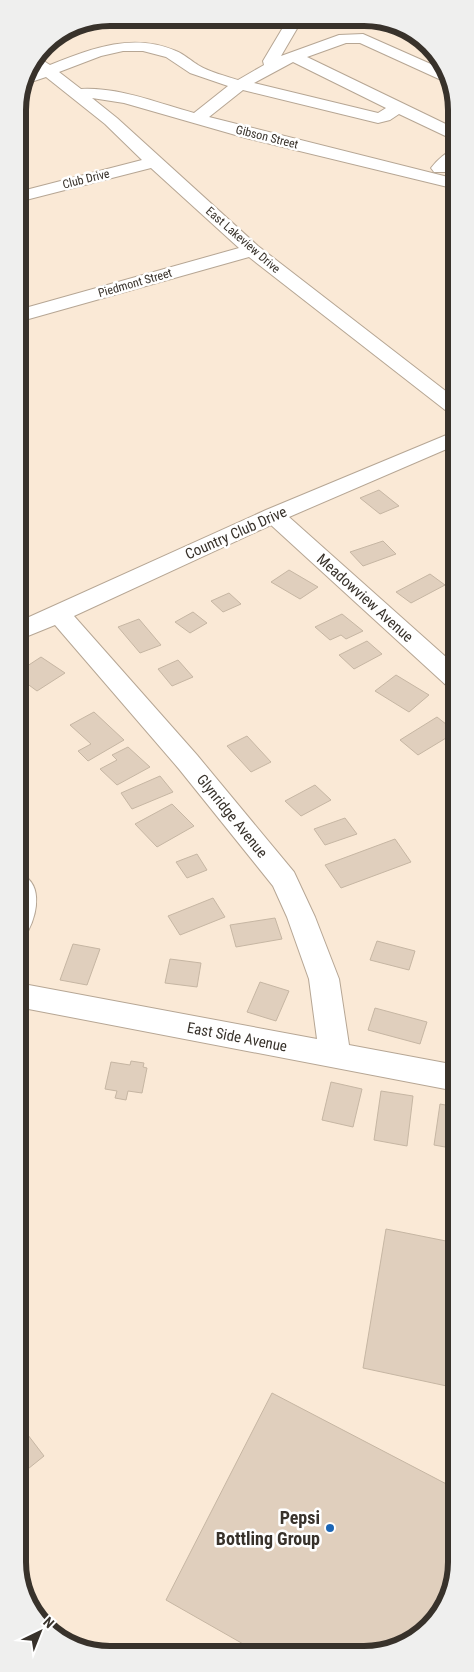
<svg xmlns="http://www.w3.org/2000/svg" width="474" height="1672" font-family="'Roboto Condensed',sans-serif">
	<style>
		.building { fill: #e0cfbd; stroke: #c6b6a3 }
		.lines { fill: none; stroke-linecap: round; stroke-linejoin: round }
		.minor-casing { stroke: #b6a694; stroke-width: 2 }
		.minor { fill: #fff; fill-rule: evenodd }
		.poi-dot { fill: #1b65b5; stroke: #fff; stroke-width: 2 }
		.labels { text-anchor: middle; stroke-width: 5; stroke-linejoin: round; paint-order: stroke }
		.far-street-label { font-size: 12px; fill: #38322b; stroke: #fff }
		.street-label { font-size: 15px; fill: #38322b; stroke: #fff }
		.near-poi-label { font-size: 18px; font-weight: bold; fill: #38322b; stroke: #fff; text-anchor: end }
		.rim { fill: none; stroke: #38322b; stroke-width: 6 }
	</style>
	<rect width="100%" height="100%" fill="#fae9d6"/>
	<!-- building -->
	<g class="building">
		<polygon points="379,490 399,506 380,514 360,498"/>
		<polygon points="383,541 396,554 363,566 350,552"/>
		<polygon points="289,570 318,587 300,599 271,582"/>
		<polygon points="430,574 445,585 411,603 396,592"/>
		<polygon points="229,593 241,604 223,612 211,601"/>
		<polygon points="193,612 207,623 190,633 175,622"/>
		<polygon points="342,614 363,631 346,639 341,635 330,640 315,627"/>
		<polygon points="139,619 161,645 140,653 118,627"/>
		<polygon points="367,641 382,654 354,669 339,655"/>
		<polygon points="41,657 65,673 37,691 18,677 18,672"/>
		<polygon points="178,660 193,677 172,686 158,669"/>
		<polygon points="396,675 429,695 409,712 375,691"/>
		<polygon points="94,712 124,740 88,761 78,751 91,744 70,725"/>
		<polygon points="437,717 456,732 418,755 400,740"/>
		<polygon points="247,736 271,762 251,772 227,746"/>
		<polygon points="128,747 150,767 117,785 100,769 117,760 112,755"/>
		<polygon points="160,776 173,792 132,809 121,793"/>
		<polygon points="315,785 331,800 301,816 285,801"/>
		<polygon points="172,804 194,826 157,847 135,824"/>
		<polygon points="345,818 357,834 325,845 314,829"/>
		<polygon points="395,839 411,862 341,888 325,865"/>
		<polygon points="18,843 28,845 20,862 18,862"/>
		<polygon points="197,854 207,870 187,878 176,862"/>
		<polygon points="213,898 225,917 180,935 168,916"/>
		<polygon points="275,918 282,939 236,947 230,925"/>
		<polygon points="377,941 415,951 409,970 370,960"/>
		<polygon points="73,944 100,949 87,985 60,980"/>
		<polygon points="170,959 201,963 197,987 165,983"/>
		<polygon points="260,982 289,991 276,1021 247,1012"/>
		<polygon points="375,1008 427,1022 420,1044 368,1030"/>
		<polygon points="131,1061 144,1063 143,1067 147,1068 142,1093 128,1091 126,1100 115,1098 117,1091 105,1089 111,1062 130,1065"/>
		<polygon points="331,1082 362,1089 353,1127 322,1120"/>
		<polygon points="381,1091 413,1096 407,1146 374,1140"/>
		<polygon points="440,1104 456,1107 456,1149 434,1145"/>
		<polygon points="386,1229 456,1243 456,1388 363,1368"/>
		<polygon points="272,1393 456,1489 456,1567 433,1623 376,1654 259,1653 166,1600"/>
		<polygon points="18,1422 44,1456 18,1477"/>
		<polygon points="18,1532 26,1543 18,1549"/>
	</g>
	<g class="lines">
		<!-- minor casing -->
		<g class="minor-casing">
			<g id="minor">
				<path d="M 288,19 L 302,20 L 281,56 L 339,35 L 363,34 L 442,69 L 447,80 L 439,79 L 360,43 L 346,43 L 307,57 L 456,129 L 456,141 L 399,114 L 390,120 L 378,123 L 243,90 L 209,117 L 456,179 L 456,189 L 246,138 L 124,103 L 92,98 L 117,118 L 258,246 L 456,399 L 456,415 L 449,413 L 249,257 L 18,322 L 18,310 L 239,248 L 151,168 L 18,202 L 18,192 L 142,160 L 105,124 L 46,77 L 34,81 L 29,79 L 33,71 L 37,69 L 35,68 L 39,58 L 50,65 C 91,49 132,32 176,51 C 184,54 191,61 198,65 C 209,72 226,76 238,80 L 264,65 L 263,61 ZM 123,51 L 143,51 L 166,57 L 190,73 L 228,86 L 194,113 C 158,103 119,87 81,89 L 59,72 L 101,56 ZM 293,62 L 386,108 L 378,113 L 254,83 Z"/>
				<path d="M 456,149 L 456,163 L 446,172 L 434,172 L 431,168 C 437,160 447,151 456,149 Z"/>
				<polygon points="456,431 456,445 289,517 456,666 456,689 447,686 271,525 74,616 197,755 294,872 315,917 339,979 349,1045 456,1065 456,1091 18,1007 18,983 317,1039 309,979 287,917 273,886 179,769 55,625 18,640 18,622 266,510"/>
				<path d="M 18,873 C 43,881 38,912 28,931 L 18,934 Z"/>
			</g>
		</g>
		<!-- minor -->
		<use href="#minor" class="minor"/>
	</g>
	<!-- markers -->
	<circle class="poi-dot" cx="330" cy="1528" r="5"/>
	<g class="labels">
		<!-- far-street labels -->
		<g class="far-street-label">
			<text transform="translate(267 137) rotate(14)" y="4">Gibson Street</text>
			<text transform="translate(86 179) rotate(-14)" y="4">Club Drive</text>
			<text transform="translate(243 240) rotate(41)" y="4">East Lakeview Drive</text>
			<text transform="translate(135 283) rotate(-16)" y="4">Piedmont Street</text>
		</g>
		<!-- street labels -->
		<g class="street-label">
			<text transform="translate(236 533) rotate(-24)" y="5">Country Club Drive</text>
			<text transform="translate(365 598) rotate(42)" y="5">Meadowview Avenue</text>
			<text transform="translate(232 816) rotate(51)" y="5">Glynridge Avenue</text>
			<text transform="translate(237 1037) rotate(11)" y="5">East Side Avenue</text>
		</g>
		<!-- near-poi labels -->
		<g class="near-poi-label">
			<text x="320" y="1524">Pepsi<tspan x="320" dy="21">Bottling Group</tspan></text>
		</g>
	</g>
	<!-- crop -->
	<path d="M0 0H474V1672H0ZM110 26H364A84 84 0 0 1 448 110V1562A84 84 0 0 1 364 1646H110A84 84 0 0 1 26 1562V110A84 84 0 0 1 110 26Z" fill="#efefee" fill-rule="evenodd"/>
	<path class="rim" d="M110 26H364A84 84 0 0 1 448 110V1562A84 84 0 0 1 364 1646H110A84 84 0 0 1 26 1562V110A84 84 0 0 1 110 26Z"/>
	<!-- north arrow -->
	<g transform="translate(40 1632) rotate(43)" stroke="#ffffff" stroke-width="4" paint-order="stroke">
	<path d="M0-4L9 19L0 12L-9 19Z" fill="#38322b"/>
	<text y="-8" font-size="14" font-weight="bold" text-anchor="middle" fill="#38322b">N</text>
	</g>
</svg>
